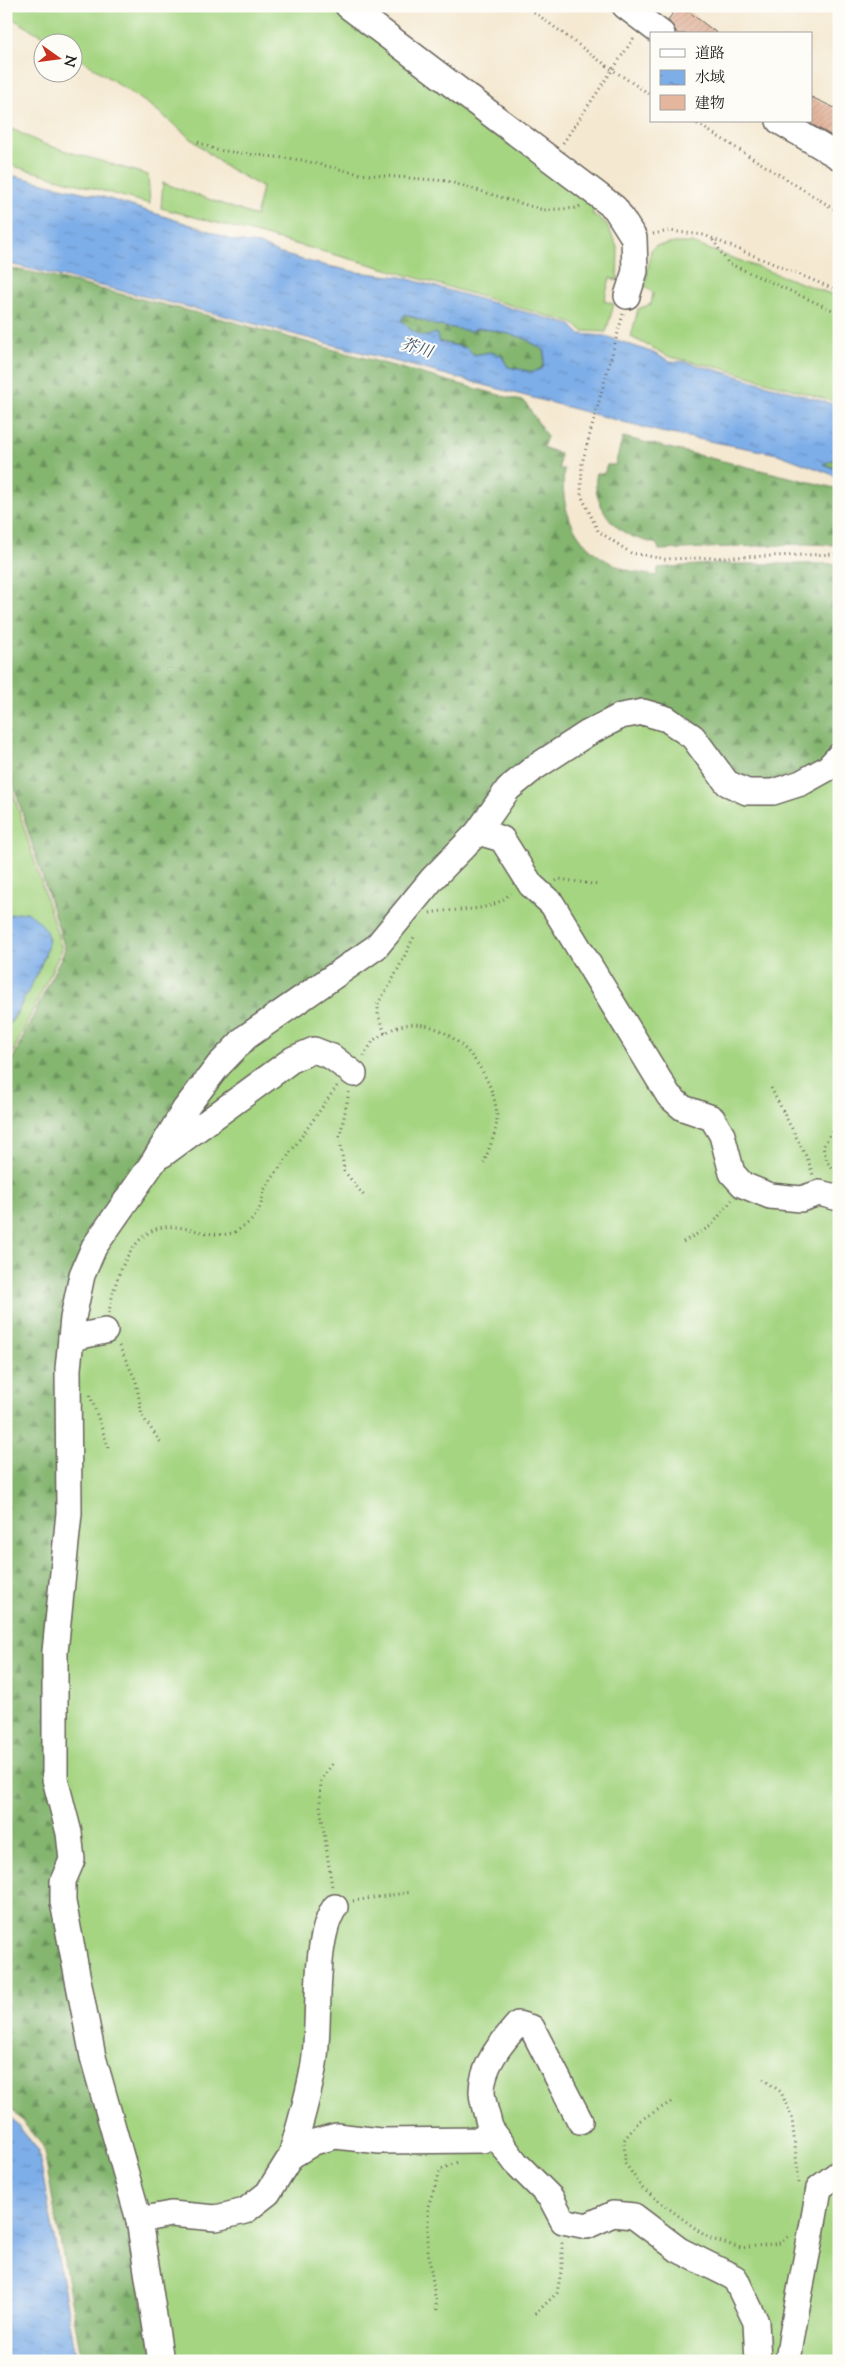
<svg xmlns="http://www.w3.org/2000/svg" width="845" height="2367" font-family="'Sorts Mill Goudy','Noto Serif JP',serif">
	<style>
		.grass { fill: #a6d582; stroke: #61784f }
		.forest { fill: url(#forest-firs); stroke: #506946 }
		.water { fill: url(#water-ripples); stroke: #4d6582; fill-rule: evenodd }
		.building { fill: url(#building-hatch) }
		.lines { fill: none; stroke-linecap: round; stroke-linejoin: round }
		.minor-casing { stroke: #68635b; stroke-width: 28 }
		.path { stroke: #68635b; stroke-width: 3; stroke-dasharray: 1 4; stroke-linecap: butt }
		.minor { stroke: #fff; stroke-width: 25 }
		.labels { text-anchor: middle; stroke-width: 4; stroke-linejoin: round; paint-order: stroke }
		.water-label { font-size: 16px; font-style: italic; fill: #43566e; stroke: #fdfcf7 }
	</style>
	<defs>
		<pattern id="forest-firs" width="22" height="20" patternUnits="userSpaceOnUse" patternTransform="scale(1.25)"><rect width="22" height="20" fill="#84b670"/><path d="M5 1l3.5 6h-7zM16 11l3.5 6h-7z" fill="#6b935b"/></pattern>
		<pattern id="water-ripples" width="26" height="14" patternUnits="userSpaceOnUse" patternTransform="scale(1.25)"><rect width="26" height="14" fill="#7eaee8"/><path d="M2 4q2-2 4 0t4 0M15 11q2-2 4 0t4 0" fill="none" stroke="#668dbb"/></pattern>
		<pattern id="building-hatch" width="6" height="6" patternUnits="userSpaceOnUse" patternTransform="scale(1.25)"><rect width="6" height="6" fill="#e4b69e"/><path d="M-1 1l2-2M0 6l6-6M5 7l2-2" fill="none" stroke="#c39c88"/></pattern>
	</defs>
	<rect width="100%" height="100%" fill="#fdfcf7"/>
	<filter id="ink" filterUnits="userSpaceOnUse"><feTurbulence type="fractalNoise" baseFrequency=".02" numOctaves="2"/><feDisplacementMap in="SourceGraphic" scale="10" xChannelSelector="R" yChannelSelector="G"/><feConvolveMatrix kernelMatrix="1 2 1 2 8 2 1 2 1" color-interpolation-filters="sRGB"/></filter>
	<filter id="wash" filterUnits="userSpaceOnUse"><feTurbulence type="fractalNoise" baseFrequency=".0096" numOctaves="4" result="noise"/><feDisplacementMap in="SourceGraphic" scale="20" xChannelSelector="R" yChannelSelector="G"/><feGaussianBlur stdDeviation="1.12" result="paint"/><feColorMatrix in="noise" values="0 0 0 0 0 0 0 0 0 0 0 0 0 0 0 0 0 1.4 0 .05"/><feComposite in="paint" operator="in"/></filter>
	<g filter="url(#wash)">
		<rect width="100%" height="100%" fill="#f4e8d0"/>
		<!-- grass -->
		<g class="grass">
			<polygon points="6,6 335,6 426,80 597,206 592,214 606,223 618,249 617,280 610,278 604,301 614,304 606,332 583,331 572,323 362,262 161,208 163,183 256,216 262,187 223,165 154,108 73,54 72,42 53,42 6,15"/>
			<polygon points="6,126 43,144 148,175 150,204 6,164"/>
			<polygon points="675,243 692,243 839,297 839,403 721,368 670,357 631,337 638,309 651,304 653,293 645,286 651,250 655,246"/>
			<polygon points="621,720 839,762 839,2361 167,2361 67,1894 60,1782 72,1356 86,1281 215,1078 505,802"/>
			<polygon points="6,770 62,949 6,1067 6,1028 15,1017 45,956 49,939 27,912 6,915 6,832 9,818 6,809"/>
		</g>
		<!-- forest -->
		<g class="forest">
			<path d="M 6,268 L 31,272 L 222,319 L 525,402 L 547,437 L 543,447 L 560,454 L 559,469 L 564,469 C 557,532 597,570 657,576 L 658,568 L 710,564 L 839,564 L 839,748 L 824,764 L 749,787 L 649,708 L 529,768 L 376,942 L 252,1030 L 83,1260 L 52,1781 L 107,2117 L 154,2361 L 82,2361 L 43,2146 L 6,2102 L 6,1073 L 65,949 L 6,761 Z"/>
			<polygon points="405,314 417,319 470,331 479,328 497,331 524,338 545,351 543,368 534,372 508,367 501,355 491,352 474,355 467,348 417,336 401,320"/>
			<path d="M 623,437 L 839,489 L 839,545 L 802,544 L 659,550 L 657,544 C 647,541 636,539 627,534 C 607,523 591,495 597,473 L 604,474 L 607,465 L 615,465 Z"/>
			<polygon points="839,457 839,470 823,464"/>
		</g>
		<!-- water -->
		<g class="water">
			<path d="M 6,174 L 103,197 L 207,230 L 234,241 L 259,244 L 278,253 L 314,263 L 356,272 L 401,277 L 571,325 L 580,334 L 605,336 L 651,352 L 670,361 L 685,362 L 720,371 L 839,406 L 839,457 L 823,464 L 839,470 L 839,477 L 778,454 L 661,432 L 221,315 L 6,263 ZM 405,314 L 435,325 L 470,331 L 479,328 L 497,331 L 524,338 L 545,351 L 543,368 L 533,372 L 508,367 L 501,355 L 491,352 L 474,355 L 467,348 L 439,342 L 436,333 C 419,341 413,332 401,320 Z"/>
			<path d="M 27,912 C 36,919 46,925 48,938 C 51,953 17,1014 6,1028 L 6,915 Z"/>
			<polygon points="6,2111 38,2150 77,2361 6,2361"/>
		</g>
		<g id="blocks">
			<!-- building -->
			<g class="building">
				<polygon points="678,6 681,6 718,34 678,34 668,20"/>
				<polygon points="811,97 839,110 839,140 811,124"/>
			</g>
		</g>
	</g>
	<g filter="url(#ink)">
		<use href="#blocks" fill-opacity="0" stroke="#68635b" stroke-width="1"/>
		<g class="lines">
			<!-- minor casing -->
			<g class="minor-casing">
				<g id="minor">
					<polyline points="348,6 615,208 634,238 635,271 627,296"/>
					<polyline points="625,6 662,34"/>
					<polyline points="779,121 839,157"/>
					<polyline points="478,832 502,839 531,885 552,904 669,1096 683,1108 712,1118 722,1135 732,1173 743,1185 770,1196 801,1199 819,1193 839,1198"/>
					<polyline points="162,1155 293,1059 314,1050 332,1057 354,1074"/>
					<polyline points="71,1338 105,1331"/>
					<polyline points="490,2128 516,2163 551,2198 563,2221 587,2226 613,2214 634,2216 679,2250 735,2278 756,2322 758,2361"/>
					<path d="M 291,2156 C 299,2126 309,2095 314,2064 C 321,2021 312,1941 335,1907"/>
					<path d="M 139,2220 L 171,2214 L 216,2218 L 245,2211 L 268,2193 L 291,2156 L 314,2142 L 336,2136 L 380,2141 L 483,2140 L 490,2128 C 488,2117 483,2105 482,2093 C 481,2067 501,2043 518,2024 L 532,2028 L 580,2121"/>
					<polyline points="161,2361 139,2220 93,2057 63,1902 63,1881 72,1860 69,1833 55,1779 55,1652 69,1513 68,1369 73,1318 82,1275 94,1247 154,1161 185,1109 218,1066 246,1037 376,947 433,878 478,832 508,789 534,768 588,733 621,716 643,712 667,719 693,737 727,783 747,792 773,792 801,783 828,768 839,756"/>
					<path d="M 788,2361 C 796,2303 810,2246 819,2188 L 839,2173"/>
				</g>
			</g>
			<!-- path -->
			<g class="path">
				<polyline points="526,6 611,69 651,95"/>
				<polyline points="693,121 839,212"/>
				<polyline points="198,142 216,150 301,160 360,174 447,181 543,210 577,208 580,206"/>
				<polyline points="563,143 634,38"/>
				<polyline points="653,234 669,231 704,235 839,291"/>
				<polyline points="713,240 728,263 839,313"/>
				<polyline points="623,314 582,463 581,495 598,531 631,553 665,559 839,554"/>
				<polyline points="556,881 559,879 599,885"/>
				<path d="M 430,913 C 457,907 489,915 511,893"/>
				<polyline points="385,1033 378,1015 378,1003 391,983 415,935"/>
				<path d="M 364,1056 C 367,1051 370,1045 374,1040 C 378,1037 383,1034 387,1032 C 438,1001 496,1068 497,1118 C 497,1132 488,1150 484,1163"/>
				<polyline points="771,1088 808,1160 813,1175"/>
				<polyline points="349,1092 340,1137 344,1171 365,1197"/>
				<polyline points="839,1118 823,1147 827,1162 839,1175"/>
				<polyline points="683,1242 711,1226 732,1200"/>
				<path d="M 109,1313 C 113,1285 127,1240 156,1229 C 180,1220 208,1240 232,1233 C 236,1232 241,1228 245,1225 C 258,1218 262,1204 264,1190 L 337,1086"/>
				<polyline points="119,1346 136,1381 142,1416 162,1444"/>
				<polyline points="90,1395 109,1449"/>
				<polyline points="332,1764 321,1781 320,1805 332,1887"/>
				<polyline points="353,1901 412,1892"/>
				<polyline points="763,2079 781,2092 792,2118 799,2184"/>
				<polyline points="671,2102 639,2121 624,2140 625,2163 643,2189 708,2238 741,2248 780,2243 790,2235"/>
				<polyline points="437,2310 428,2250 428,2206 441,2169 458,2162"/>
				<polyline points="535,2314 557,2293 562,2266 562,2242"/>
			</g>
			<!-- minor -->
			<use href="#minor" class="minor"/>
		</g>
	</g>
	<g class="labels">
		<!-- water labels -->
		<g class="water-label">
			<text transform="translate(417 347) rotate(17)" y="6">芥川</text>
		</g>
	</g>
	<!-- margin -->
	<rect width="845" height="2367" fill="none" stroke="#fdfcf7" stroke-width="25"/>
	<!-- legend -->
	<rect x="650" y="32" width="162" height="90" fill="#fdfcf7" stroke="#a3a29f"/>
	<rect x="660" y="49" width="25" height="8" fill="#ffffff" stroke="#a3a29f"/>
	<text x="695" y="58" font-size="15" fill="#1c1c1c">道路</text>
	<rect x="660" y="70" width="25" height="15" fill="url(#water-ripples)" stroke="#a3a29f"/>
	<text x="695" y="82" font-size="15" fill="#1c1c1c">水域</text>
	<rect x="660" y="95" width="25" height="15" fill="#e4b69e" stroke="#a3a29f"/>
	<text x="695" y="108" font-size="15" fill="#1c1c1c">建物</text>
	<!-- north arrow -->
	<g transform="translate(58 58) rotate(104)"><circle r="24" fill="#fdfcf7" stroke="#a3a29f"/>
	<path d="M0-4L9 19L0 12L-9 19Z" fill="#c8321e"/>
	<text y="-8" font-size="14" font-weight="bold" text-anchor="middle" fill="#1c1c1c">N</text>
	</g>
</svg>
